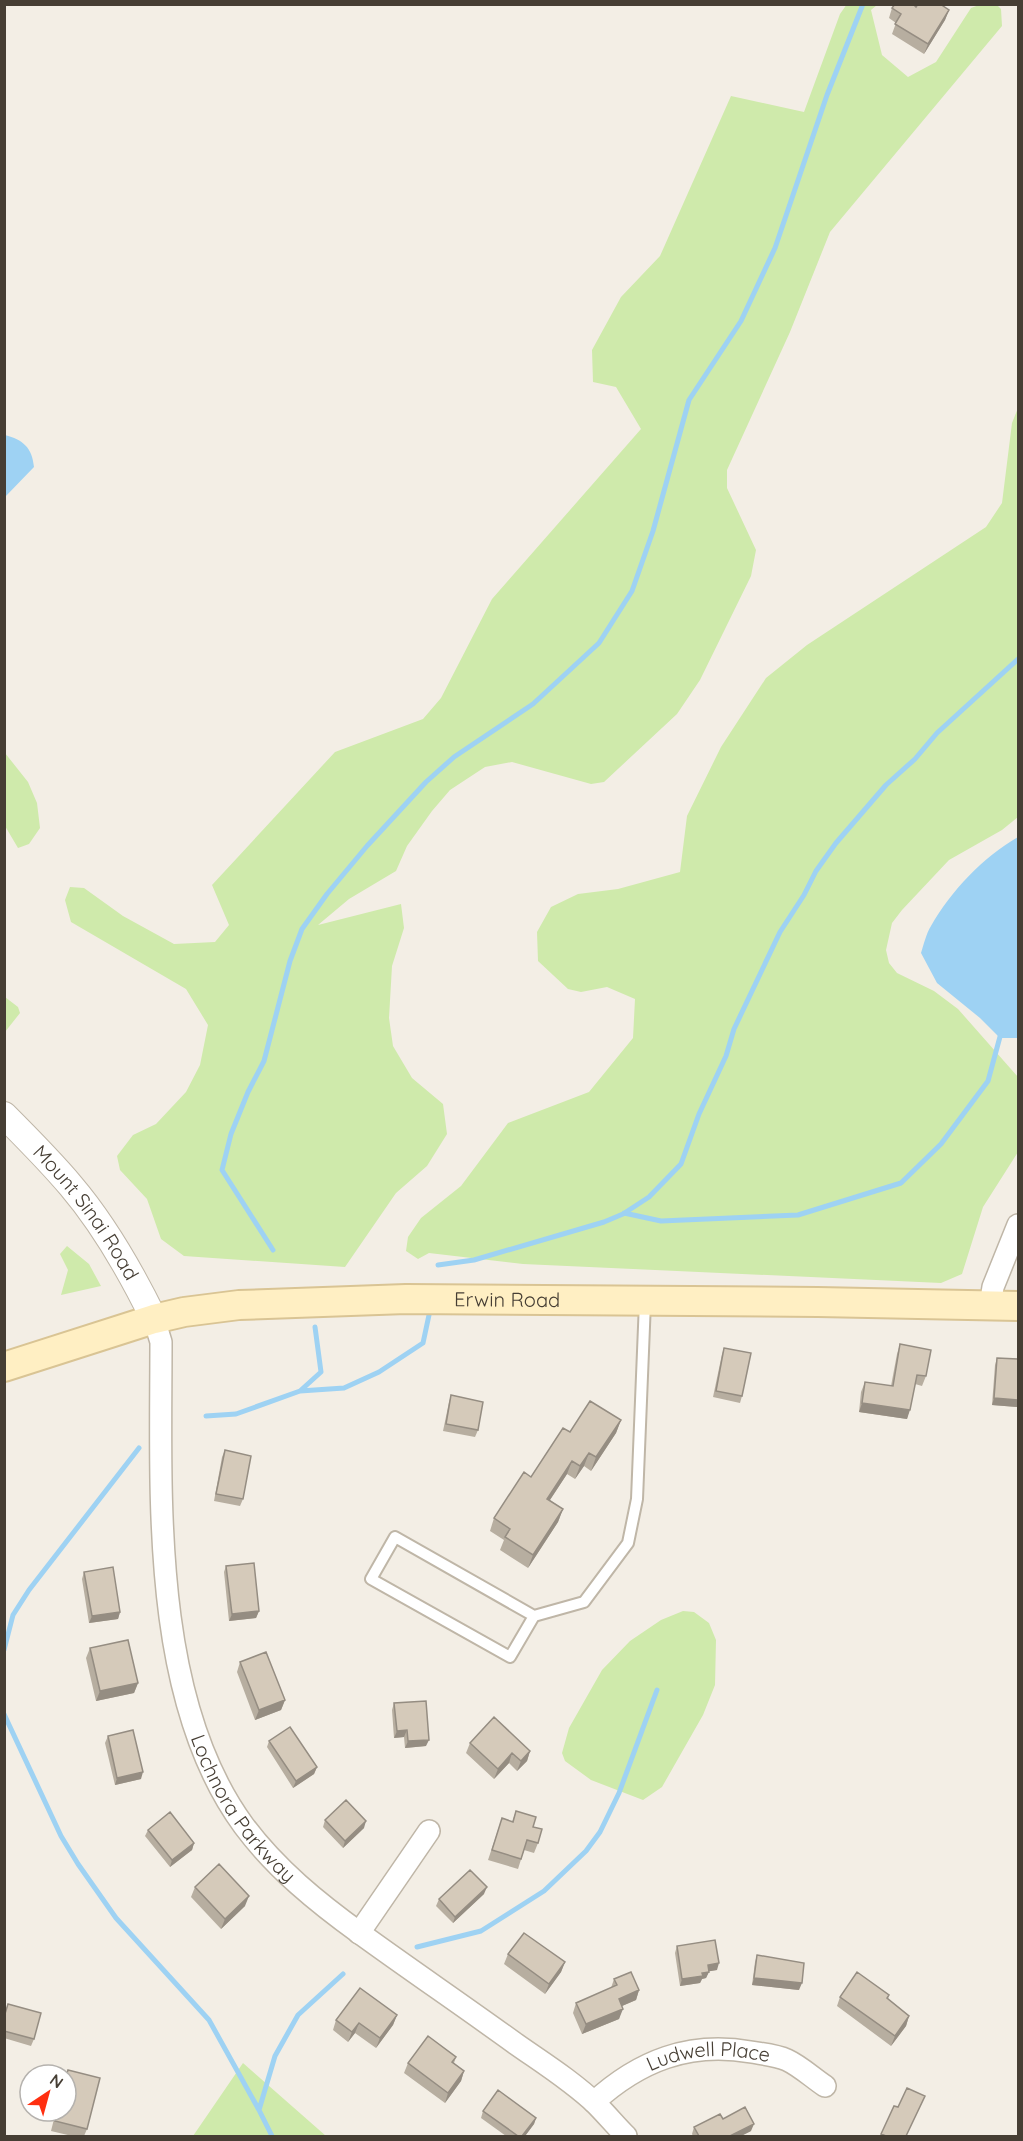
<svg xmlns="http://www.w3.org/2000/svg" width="1023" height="2141" font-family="Quicksand,sans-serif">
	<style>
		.green { fill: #cfeaab }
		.water { fill: #9ed2f3 }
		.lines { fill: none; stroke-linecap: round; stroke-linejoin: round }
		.stream { stroke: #9ed2f3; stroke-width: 5 }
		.service-casing { stroke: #bfb6a7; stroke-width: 14 }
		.minor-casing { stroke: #bfb6a7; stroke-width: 24 }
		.tertiary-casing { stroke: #bfb6a7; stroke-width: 28 }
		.secondary-casing { stroke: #d9c494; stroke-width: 32 }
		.service { stroke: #fff; stroke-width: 10 }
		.minor { stroke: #fff; stroke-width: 21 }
		.tertiary { stroke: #fff; stroke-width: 26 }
		.secondary { stroke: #ffefc3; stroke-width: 28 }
		.wall { fill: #b7aea0 }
		.shaded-wall { fill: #958d82 }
		.building { fill: #d5caba; stroke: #958d82; stroke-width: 1.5 }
		.labels { text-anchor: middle; stroke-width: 5; stroke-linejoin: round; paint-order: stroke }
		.street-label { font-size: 20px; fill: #463e34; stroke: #fff }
	</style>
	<rect width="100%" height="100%" fill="#f3eee5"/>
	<path class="green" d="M847,4L877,5L871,10L882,55L908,77L936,62L971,8L979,5H997L1001,9L1002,26L830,232L790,332L727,470V488L756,550L751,576L700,680L677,714L604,782L591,784L512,762L485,767L450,790L432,811L407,846L396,871L349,899L318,925L401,904L404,928L392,966L389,1018L393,1046L412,1078L443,1104L447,1134L427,1166L396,1193L345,1267L184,1256L161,1239L147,1199L120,1170L117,1156L133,1135L156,1124L186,1092L200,1065L208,1025L186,989L71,922L65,900L70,887L84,888L123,916L174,944L215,942L229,925L212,885L335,752L423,719L441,698L492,599L641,429L616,387L593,382L592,350L621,297L660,256L731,96L804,112L840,14Z
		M1018,408V817L1002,830L949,860L902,910L892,923L886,950L889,963L897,973L934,991L958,1009L1018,1077V1152L983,1207L962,1274L941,1283L523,1264L429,1253L418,1259L406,1251L408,1237L421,1218L461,1186L508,1123L589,1092L633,1038L635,999L607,987L581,992L568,989L538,961L537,932L551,907L578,894L618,889L680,872L687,816L721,747L766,678L807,645L986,527L1002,503L1012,423Z
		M5,753L28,782L37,803L40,828L29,844L18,848L5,826Z
		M5,997L18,1007L20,1013L5,1032Z
		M67,1246L89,1264L101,1286L61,1295L68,1270L60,1254Z
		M683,1611L694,1612L709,1623L716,1640L715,1685L703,1715L662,1787L643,1800L591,1780L565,1761L562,1753L569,1728L602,1670L630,1641L661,1620Z
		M243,2063L326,2136H193Z"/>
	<path class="water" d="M5,435C23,440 32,447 34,467L5,497Z
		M1018,837V1038H1000L980,1018L937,983L921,953C924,944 926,934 931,926C951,891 983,857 1018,837Z"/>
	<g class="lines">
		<path class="stream" d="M624,1213L661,1221L798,1215L901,1183L941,1144L988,1081L1001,1033
			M273,1250L222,1170L231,1134L248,1092L264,1061L290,961L302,929L327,894L367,846L426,782L454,757L533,704L599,643L632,591L653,531L689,400L741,321L775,248L827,95L863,4
			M438,1265L474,1260L604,1222L623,1214L649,1197L681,1164L699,1114L726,1056L734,1029L780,932L804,895L816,871L836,843L886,785L915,759L937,733L1018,659
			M300,1391L321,1372L315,1327
			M206,1416L236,1414L300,1391L344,1388L379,1372L423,1343L429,1315
			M4,1650L13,1615L29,1590L139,1448
			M4,1714L61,1836L78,1864L116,1918L209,2020L259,2110L272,2136
			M417,1947L481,1931L544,1891L586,1851L600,1832L619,1793L657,1690
			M259,2110L275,2056L298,2015L343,1974"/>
		<defs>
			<path id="service" d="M534,1616L510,1657L371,1579L395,1537L534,1616L584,1602L628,1543L637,1499L645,1302"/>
			<g id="minor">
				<path d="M990,1306L993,1287L1018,1225"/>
				<path id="s1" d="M154,1319L161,1342C161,1495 150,1698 244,1826C276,1869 318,1903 361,1934C412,1971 465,2007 516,2044C543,2063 572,2081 596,2104C606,2114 616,2126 626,2136"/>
				<path d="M359,1933L429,1831"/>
				<path id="s2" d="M594,2102C639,2061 689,2041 751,2052C762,2054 776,2055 787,2060C800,2066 813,2078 825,2086"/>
			</g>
			<g id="tertiary">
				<path id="s3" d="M4,1115C27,1138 50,1161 71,1186C105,1226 131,1272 154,1319"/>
			</g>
			<g id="secondary">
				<path id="s4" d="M4,1367L154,1319L184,1312L239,1305L406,1299L818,1302L1018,1306"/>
			</g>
		</defs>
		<use href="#service" class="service-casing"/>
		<use href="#minor" class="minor-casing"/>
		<use href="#tertiary" class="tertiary-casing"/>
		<use href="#secondary" class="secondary-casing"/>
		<use href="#service" class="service"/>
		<use href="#minor" class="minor"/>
		<use href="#tertiary" class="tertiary"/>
		<use href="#secondary" class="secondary"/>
	</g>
	<path class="wall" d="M916,7L949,10L945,20L924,54L892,34L896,23L889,18L892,8Z
		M900,1344L926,1376L922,1386L915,1384L907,1419L859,1412L861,1392L865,1382L891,1386L897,1354Z
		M724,1348L742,1396L740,1403L713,1397L722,1354Z
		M997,1358L1017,1407L992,1405L995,1365Z
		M451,1395L478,1430L475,1437L443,1431L449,1402Z
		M621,1420L616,1433L591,1471L584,1466L575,1479L567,1474L550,1500L563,1509L558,1522L528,1568L500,1550L504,1540L490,1531L494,1518L570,1432Z
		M225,1450L243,1499L240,1506L214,1501L222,1457Z
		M226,1566L259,1611L256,1618L229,1621L224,1572Z
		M84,1572L120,1612L118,1619L89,1623L82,1579Z
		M90,1648L138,1683L134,1693L96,1701L86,1658Z
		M240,1662L285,1700L281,1710L255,1720L237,1672Z
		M394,1703L426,1746L405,1748L404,1737L394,1738L392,1710Z
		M108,1736L141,1779L115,1785L105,1743Z
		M269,1741L317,1767L314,1774L293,1788L267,1747Z
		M470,1743L530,1751L527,1761L517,1771L509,1763L494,1779L466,1753Z
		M516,1811L533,1827L538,1843L534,1853L524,1850L518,1869L488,1860L502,1818L512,1822Z
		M325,1820L364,1828L343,1848L323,1827Z
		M148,1830L194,1843L192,1850L170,1867L145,1836Z
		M195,1887L245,1906L221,1929L191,1897Z
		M484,1894L453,1923L436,1906L439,1899Z
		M677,1946L717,1970L709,1971L706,1978L702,1979L700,1983L680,1986L675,1953Z
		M508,1954L565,1962L561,1972L545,1994L504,1964Z
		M757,1955L799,1990L752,1985L755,1962Z
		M614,1979L639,1990L636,2000L622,2006L619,2019L582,2034L573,2013L576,2003L611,1988Z
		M889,1995L888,1999L909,2016L906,2026L891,2046L837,2006L840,1997Z
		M8,2004L34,2039L31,2046L4,2038V2015Z
		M397,2015L393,2025L376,2048L355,2033L348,2042L333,2030L336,2020Z
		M456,2057L454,2063L464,2071L461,2081L445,2103L404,2073L408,2063Z
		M68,2070L87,2129L84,2136H72L51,2131L56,2111H66V2075Z
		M483,2111L536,2118L534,2124L525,2136H506L481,2118Z
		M723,2119L751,2131L741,2136H693L692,2134L694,2127Z"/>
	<path class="shaded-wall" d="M949,10L945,20L924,54L928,44Z
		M994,1398L1018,1400V1402L1017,1407L992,1405Z
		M862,1403L910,1410L907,1419L859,1412Z
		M621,1420L616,1433L591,1471L596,1457Z
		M589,1453L584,1466L575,1479L580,1466Z
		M572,1461L567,1474L542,1512L547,1499Z
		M563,1509L558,1522L528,1568L533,1555Z
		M259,1611L256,1618L229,1621L232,1614Z
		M120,1612L118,1619L89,1623L92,1616Z
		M138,1683L134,1693L96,1701L100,1691Z
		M285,1700L281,1710L255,1720L259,1710Z
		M407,1730L404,1737L394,1738L397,1731Z
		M429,1740L426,1746L405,1748L408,1741Z
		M530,1751L527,1761L517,1771L521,1761Z
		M512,1753L509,1763L494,1779L498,1769Z
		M317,1767L314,1774L293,1788L296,1781Z
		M143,1772L141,1779L115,1785L117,1778Z
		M366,1821L364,1828L343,1848L345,1841Z
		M194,1843L192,1850L170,1867L172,1860Z
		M487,1887L484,1894L453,1923L455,1917Z
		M249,1896L245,1906L221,1929L225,1919Z
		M565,1962L561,1972L545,1994L549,1984Z
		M719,1963L717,1970L705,1972L708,1965Z
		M709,1972L706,1978L702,1979L700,1983L680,1986L682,1979L702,1973Z
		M754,1978L802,1983L799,1990L752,1985Z
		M639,1990L636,2000L615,2009L619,1999Z
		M623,2009L619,2019L582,2034L586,2024Z
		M397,2015L393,2025L376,2048L380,2038Z
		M909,2016L906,2026L891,2046L895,2036Z
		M359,2023L355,2033L348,2042L352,2032Z
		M464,2071L461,2081L445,2103L448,2093Z
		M536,2118L534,2124L525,2136H522Z
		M754,2124L751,2131L741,2136H730Z"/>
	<path class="building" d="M895,4H913L916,7L918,4H940L949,10L928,44L895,24L901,14L892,8Z
		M900,1344L931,1350L926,1376L917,1375L910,1410L862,1403L865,1382L893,1386Z
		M724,1348L751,1353L742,1396L716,1391Z
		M997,1358L1018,1359V1400L994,1398Z
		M451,1395L483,1402L478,1430L446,1424Z
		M590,1401L621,1420L596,1457L589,1453L580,1466L572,1461L547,1499L563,1509L533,1555L505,1537L510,1529L494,1518L524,1472L531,1477L563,1428L570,1432Z
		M225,1450L251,1456L243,1499L216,1494Z
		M254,1563L259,1611L232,1614L226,1566Z
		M113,1567L120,1612L92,1616L84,1572Z
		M128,1640L138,1683L100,1691L90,1648Z
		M266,1652L285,1700L259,1710L240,1662Z
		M426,1701L429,1740L408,1741L407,1730L397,1731L394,1703Z
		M494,1717L530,1751L521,1761L512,1753L498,1769L470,1743Z
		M290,1727L317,1767L296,1781L269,1741Z
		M133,1730L143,1772L117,1778L108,1736Z
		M346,1800L366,1821L345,1841L325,1820Z
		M516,1811L536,1817L533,1827L542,1829L538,1843L527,1840L521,1859L492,1850L502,1818L513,1822Z
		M170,1812L194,1843L172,1860L148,1830Z
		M219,1864L249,1896L225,1919L195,1887Z
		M470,1870L487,1887L455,1917L439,1899Z
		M524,1933L565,1962L549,1984L508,1954Z
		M715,1940L719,1963L708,1965L709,1972L702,1973L703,1976L682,1979L677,1946Z
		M757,1955L804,1963L802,1983L754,1978Z
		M631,1972L639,1990L619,1999L623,2009L586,2024L576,2003L617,1985L614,1979Z
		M857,1972L889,1995L887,1998L909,2016L895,2036L840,1997Z
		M360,1988L397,2015L380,2038L359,2023L352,2032L336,2020Z
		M8,2004L41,2013L34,2039L4,2031V2017Z
		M428,2036L456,2057L452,2062L464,2071L448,2093L408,2063Z
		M68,2070L100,2078L87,2129L55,2121L57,2111H66V2077Z
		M907,2088L925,2096L906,2136H886L881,2134L894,2106L898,2107Z
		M498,2090L536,2118L522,2136H518L483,2111Z
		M745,2107L754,2124L730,2136H699L694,2127L720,2114L723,2119Z"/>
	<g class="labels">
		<g class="street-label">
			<text dy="7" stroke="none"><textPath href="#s3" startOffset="128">Mount Sinai Road</textPath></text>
			<text dy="7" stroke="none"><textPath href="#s4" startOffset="512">Erwin Road</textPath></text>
			<text dy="7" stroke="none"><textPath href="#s1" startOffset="508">Lochnora Parkway</textPath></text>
			<text dy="7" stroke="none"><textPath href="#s2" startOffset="128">Ludwell Place</textPath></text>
		</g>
	</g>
	<rect width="1023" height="2141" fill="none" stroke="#463e34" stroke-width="12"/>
	<g transform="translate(48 2093) rotate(36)"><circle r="28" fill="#ffffff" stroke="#b5b2ae" stroke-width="1.5"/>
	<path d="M0-4.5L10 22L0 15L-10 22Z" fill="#ff2f10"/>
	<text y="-9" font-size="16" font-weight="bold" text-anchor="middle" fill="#463e34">N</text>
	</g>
</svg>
